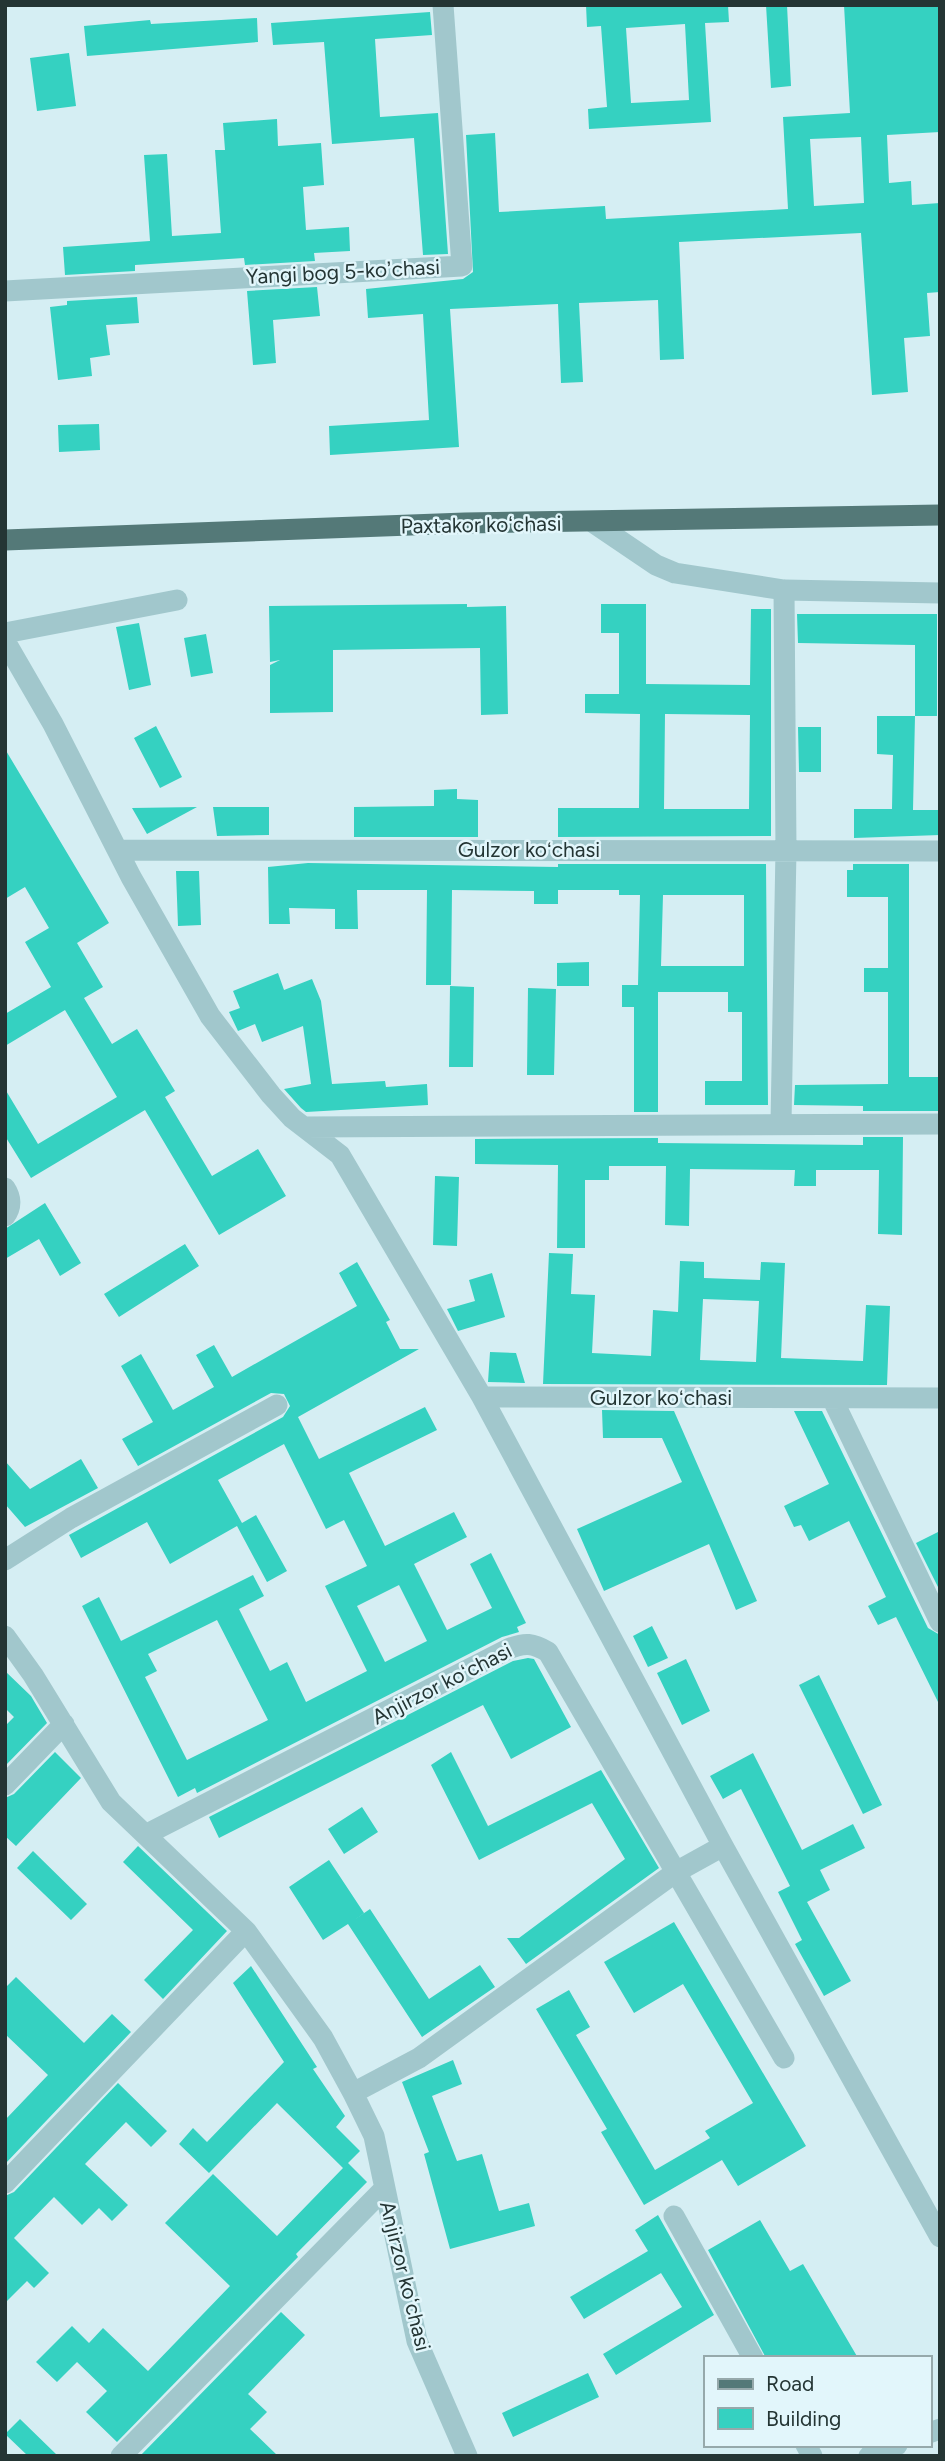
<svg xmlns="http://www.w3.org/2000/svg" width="945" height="2461" font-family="Figtree,sans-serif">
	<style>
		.building { fill: #35d1c1; fill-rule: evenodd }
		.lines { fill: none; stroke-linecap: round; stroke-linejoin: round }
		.minor { stroke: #a1c7cc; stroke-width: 21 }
		.major { stroke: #547978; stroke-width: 21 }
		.labels { text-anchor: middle; stroke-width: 5; stroke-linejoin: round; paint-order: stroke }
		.street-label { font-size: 21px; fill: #243534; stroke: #e2f6fb }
	</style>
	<rect width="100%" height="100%" fill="#d5eef3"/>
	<path class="building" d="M586,5H728L729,22L705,23L711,122L589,129L588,109L607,107L601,26L587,27ZM685,24L689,100L631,103L626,28Z
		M766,5H787L791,86L771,88Z
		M844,5H940V132L887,135L889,183L911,181L912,205L940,203V292L927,293L930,336L904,338L908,392L872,395L861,233L679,242L684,359L660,360L658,300L579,303L583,382L561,383L558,304L450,309L459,447L330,455L329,426L429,420L423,314L368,318L366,289L463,279L473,272L466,135L495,133L499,212L605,206L606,219L788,209L783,117L850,113ZM861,137L864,203L814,206L810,139Z
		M430,12L432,35L375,39L380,117L438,113L448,254L423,255L414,138L332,144L324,42L273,45L271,23Z
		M257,18L258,42L87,56L84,26L150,20L151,24Z
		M69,53L76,106L37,111L30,58Z
		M277,119L278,146L321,143L324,185L303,187L306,230L349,227L350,251L314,253L315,261L245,265L244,258L135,265V271L65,275L63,247L150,241L144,155L167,154L172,236L221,233L215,150H225L223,123Z
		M317,287L320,316L273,320L276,363L253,365L247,291Z
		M137,297L139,323L106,325L110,355L90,358L92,376L58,380L50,307L67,305V301Z
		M99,424L100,450L59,452L58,425Z
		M467,604V607L506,606L508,714L481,715L480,648L333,650V712L270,713V665L280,660L270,662L269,606Z
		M601,604H646V684L750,685L751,609H771V836L558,837V808H639L640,714L585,713V694H619V633H601ZM665,714L750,715L749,809H664Z
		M797,614H937V716H915V645L798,643Z
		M139,623L151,685L129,690L116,627Z
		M206,634L213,673L191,677L184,638Z
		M877,716H915L913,810H940V835L854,838V809H892L893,755L877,754Z
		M156,726L182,777L160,788L134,738Z
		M798,727H821V772H799Z
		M5,749L109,923L77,943L103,987L84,998L112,1044L137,1029L175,1091L165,1097L212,1176L258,1149L286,1196L219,1235L145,1110L31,1178L5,1136V1089L38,1144L117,1097L65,1010L5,1046V1014L51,987L25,942L49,928L25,887L5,899Z
		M457,789V799L478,800V837H354V807L434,806V790Z
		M197,807L147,834L132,808Z
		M213,807H269V835L217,836Z
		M308,863L558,867V864H766L768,1105H705V1081H742V1012H728V992H658V1112H634V1007H622V985H638L640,895H619V890H558V904H534V891L452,890L451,985H426L427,890H357L358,929H335V909L289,908L290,924H269L268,867ZM663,895H744V966H661Z
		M853,864H909V1077H940V1111H863V1106L794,1105L795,1085L888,1084V992H864V968H888V897H847V870H853Z
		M176,871H199L201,925L178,926Z
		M589,962V986H557V963Z
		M278,973L284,990L312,979L321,1001L332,1084L385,1081L386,1087L427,1084L428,1105L306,1112L301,1108L284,1089L311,1084L303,1026L262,1042L255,1024L238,1031L229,1012L240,1008L233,991Z
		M450,986L474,987L473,1067H449Z
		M528,988L556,989L554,1075H527Z
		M863,1137H903L902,1235L878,1234L879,1170H816V1186H794L795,1170L690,1169L689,1226L665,1225L666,1166H609V1180H585V1248H557L558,1165L475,1164V1139L658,1138V1143L863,1145Z
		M435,1176L459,1177L457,1246L433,1245Z
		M45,1203L81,1263L60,1276L39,1239L5,1259V1229Z
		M185,1244L199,1266L119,1317L104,1294Z
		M549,1253L573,1254L571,1294L595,1295L592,1353L651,1356L653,1310L678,1312L680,1261L704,1262V1278L760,1280L761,1262L785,1263L781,1358L863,1361L866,1305L890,1306L887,1385L543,1384ZM703,1299L759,1301L756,1362L700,1360Z
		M357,1262L390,1320L386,1322L400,1349H419L298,1417L319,1459L425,1407L437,1430L349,1473L385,1546L454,1512L467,1537L414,1564L447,1630L492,1608L470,1564L491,1553L526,1623L517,1627L519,1632L502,1637L197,1793L195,1788L178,1797L82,1606L99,1597L121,1641L253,1575L264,1596L239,1609L270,1671L287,1662L306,1702L367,1671L325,1586L367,1566L344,1520L326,1529L284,1444L218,1480L242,1523L256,1515L287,1571L267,1582L237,1526L170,1564L147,1522L81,1558L69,1535L283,1417L290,1406L284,1394L271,1393L138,1466L122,1439L153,1422L121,1366L141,1354L173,1410L214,1387L196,1355L214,1345L232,1377L357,1306L339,1273ZM399,1585L427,1641L385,1662L357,1606ZM217,1620L268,1720L187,1760L145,1677L157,1671L148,1654Z
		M492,1273L505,1317L458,1331L447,1309L475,1301L469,1280Z
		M490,1352L516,1353L525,1383L488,1382Z
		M602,1410L674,1411L757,1601L736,1610L709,1544L604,1591L577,1529L682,1482L662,1438H603Z
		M794,1411H822L928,1628L940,1635V1706L896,1617L878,1625L868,1606L886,1597L849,1521L809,1541L801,1525L794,1527L784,1506L829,1484Z
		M81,1459L98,1488L25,1527L5,1504V1461L30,1489Z
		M940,1531V1591L916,1543Z
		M652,1626L668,1658L648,1667L633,1636Z
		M528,1658L534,1659L571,1727L511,1759L483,1705L219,1838L209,1817L513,1661Z
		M686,1659L710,1711L682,1725L657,1673Z
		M5,1671L31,1696L47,1723L5,1766V1726L14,1717L5,1708Z
		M819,1675L882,1805L863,1814L799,1685Z
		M55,1752L81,1778L16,1846L5,1836V1798L14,1794Z
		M451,1752L488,1826L601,1770L659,1868L526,1964L507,1938H519L625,1859L592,1803L479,1860L431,1765Z
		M753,1753L802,1850L853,1824L865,1848L820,1870L830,1890L807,1902L851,1981L824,1996L795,1944L802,1940L778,1892L790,1886L741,1789L723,1799L710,1776Z
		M362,1807L378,1832L344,1854L328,1829Z
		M138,1846L227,1931L163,1999L144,1980L193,1930L123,1862Z
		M33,1851L87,1904L71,1920L17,1868Z
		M329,1860L364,1913L354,1920L370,1909L429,1999L480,1965L495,1987L422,2037L348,1924L323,1940L289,1887Z
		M674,1922L806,2146L738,2186L722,2160L644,2205L601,2132L607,2129L536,2009L569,1990L590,2027L576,2035L655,2170L710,2138L705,2131L753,2103L683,1984L634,2013L604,1962Z
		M251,1966L317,2067L313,2069L345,2116L336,2127L360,2151L348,2163L367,2182L296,2254L298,2257L117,2442L86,2412L107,2391L77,2362L57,2382L36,2362L72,2326L89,2343L103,2328L148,2371L230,2286L165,2223L213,2174L277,2236L343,2168L277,2103L209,2173L179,2144L193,2128L207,2142L284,2062L233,1983Z
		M16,1977L84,2043L112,2014L131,2032L5,2164V2120L48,2075L5,2034V1988Z
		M453,2060L462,2084L432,2096L457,2161L482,2154L499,2211L529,2203L535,2226L450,2249L424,2154L429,2152L402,2082Z
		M118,2083L167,2131L151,2147L126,2122L85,2164L128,2205L112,2221L99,2208L82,2225L54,2197L14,2238L49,2273L34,2288L27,2281L5,2303V2196L14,2192Z
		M658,2215L714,2315L616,2375L603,2354L682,2307L661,2273L584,2319L570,2297L648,2251L635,2230Z
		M760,2220L790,2271L803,2264L858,2358H766L708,2250Z
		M281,2312L305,2335L248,2394L267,2412L250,2429L278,2456H140Z
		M588,2373L599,2397L513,2437L502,2413Z
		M20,2419L58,2456H28L5,2434Z"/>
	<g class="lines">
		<path class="minor" d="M5,291L462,266L443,5
			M594,523L656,565L675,573L784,590L940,593
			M5,633L177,600
			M5,641L53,724L131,877L210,1016L271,1095L292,1118L340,1155L482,1397L940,1398
			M119,850L940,851
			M781,1123L786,850L784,590
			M304,1127L940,1124
			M5,1188C11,1197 12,1207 5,1216
			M482,1397L723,1846L940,2237
			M832,1398L940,1622
			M5,1560L71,1518L277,1405
			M5,1636L33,1675L111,1802L246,1931L323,2038L353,2093L374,2136L417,2341L467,2456
			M5,1785L64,1724
			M147,1834L508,1649C525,1642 533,1643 548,1652L784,2058
			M353,2093L419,2058L676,1872L723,1846
			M5,2183L246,1931
			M674,2216L753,2358
			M929,2433L940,2429
			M806,2445L812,2456
			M121,2456L384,2189
			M869,2456L897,2445"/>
		<path class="major" d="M5,540L465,523L940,515"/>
	</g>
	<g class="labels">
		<g class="street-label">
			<text transform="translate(343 272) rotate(-3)" y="7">Yangi bog 5-koʼchasi</text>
			<text transform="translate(481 525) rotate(-1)" y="7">Paxtakor koʻchasi</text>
			<text x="529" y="857">Gulzor koʻchasi</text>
			<text x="661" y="1405">Gulzor koʻchasi</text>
			<text transform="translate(442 1684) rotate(-27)" y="7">Anjirzor koʻchasi</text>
			<text transform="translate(405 2276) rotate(76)" y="7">Anjirzor koʻchasi</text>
		</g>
	</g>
	<rect width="945" height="2461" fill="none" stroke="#243534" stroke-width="14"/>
	<rect x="704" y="2356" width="228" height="91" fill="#e2f6fb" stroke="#96a9ab" stroke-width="2"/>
	<rect x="718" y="2379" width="35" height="10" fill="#547978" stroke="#96a9ab" stroke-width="2"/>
	<text x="766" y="2391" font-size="21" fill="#243534">Road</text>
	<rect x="718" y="2408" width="35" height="21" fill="#35d1c1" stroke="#96a9ab" stroke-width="2"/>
	<text x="766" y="2426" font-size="21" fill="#243534">Building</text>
</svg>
